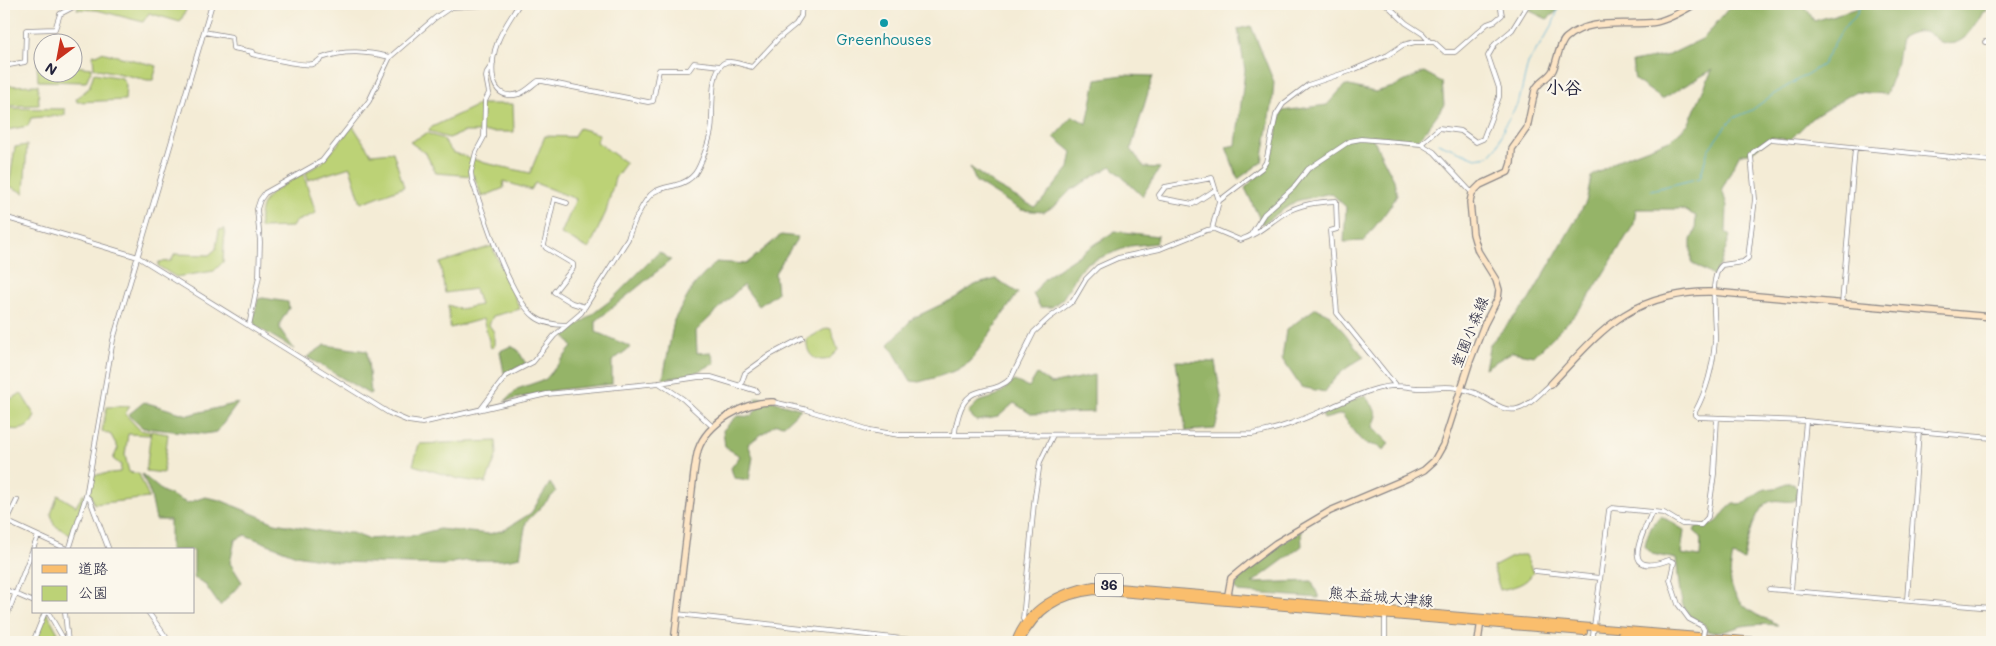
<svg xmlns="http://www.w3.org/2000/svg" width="1996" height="646" font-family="Mali,'Klee One',sans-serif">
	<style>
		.green { fill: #bcd276; stroke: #6f7a58 }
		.forest { fill: #95b467; stroke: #5c6b51 }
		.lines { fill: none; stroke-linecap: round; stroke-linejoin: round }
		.stream { stroke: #57b0d4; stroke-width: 1 }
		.street-casing { stroke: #8b8788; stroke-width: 5.5 }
		.secondary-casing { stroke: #8b8788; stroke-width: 8 }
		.primary-casing { stroke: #8b8788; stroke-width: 8 }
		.street { stroke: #fff; stroke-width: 4 }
		.secondary { stroke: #fde5c5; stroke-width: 5.5 }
		.primary { stroke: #fabe6d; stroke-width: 6 }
		.street-bridge-casing { stroke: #8b8788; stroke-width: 5.5; stroke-linecap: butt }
		.street-bridge { stroke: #fff; stroke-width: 4 }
		.culture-dot { fill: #0f9aa8; stroke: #fbf7ec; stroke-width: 2 }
		.labels { text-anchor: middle; stroke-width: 4.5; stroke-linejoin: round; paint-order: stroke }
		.shield { fill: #fbf7ec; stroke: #636270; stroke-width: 1 }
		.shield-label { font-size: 14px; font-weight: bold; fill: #22223b }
		.culture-label { font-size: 15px; fill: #0d838f; stroke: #fbf7ec }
		.street-label { font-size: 15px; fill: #22223b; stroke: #fbf7ec }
		.quarter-label { font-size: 18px; font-weight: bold; fill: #22223b; stroke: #fbf7ec }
	</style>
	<rect width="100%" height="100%" fill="#fbf7ec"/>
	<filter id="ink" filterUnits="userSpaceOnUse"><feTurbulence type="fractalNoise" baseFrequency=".02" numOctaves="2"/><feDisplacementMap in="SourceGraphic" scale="10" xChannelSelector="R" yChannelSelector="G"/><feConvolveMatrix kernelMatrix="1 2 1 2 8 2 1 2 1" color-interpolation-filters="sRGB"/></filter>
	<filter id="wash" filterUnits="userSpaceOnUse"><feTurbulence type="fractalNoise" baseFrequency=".0096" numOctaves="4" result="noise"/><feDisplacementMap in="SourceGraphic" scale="20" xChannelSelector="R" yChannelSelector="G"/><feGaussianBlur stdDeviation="1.12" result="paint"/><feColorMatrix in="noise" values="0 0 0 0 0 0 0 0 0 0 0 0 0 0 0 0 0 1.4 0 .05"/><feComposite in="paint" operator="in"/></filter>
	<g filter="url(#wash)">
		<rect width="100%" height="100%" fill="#f4ecd6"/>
		<path class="green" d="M79,4L129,5L130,4H189L180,22L149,13L143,22L97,10L77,9Z
			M101,52L157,66L153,80H147L94,68L93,54L97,55Z
			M37,63H42V72H72L73,66L92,68L86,82L38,81Z
			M94,73L122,78L126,85L125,100L77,102L76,99L89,88Z
			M38,85L39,105L7,106L4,104V86Z
			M480,104H513L514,132H464L449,138L441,136L429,131L430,128Z
			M7,108L65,109V115L31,118L28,126L7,130Z
			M353,126L371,154L393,152L404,187L361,203L350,167L308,180L306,172L322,163Z
			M579,128L599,134L597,142L626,163L615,178L606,212L589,249L561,234L576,199L535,183L531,190L503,181L504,188L482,197L474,176L436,173L426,154L410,142L427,133L443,139L452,152L485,163L530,173L545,136L573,137Z
			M27,145L24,193L9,186L15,147Z
			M303,173L316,213L295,222L292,227L260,228C257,193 277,191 303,173Z
			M225,229L223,262L214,271L176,277L158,266L159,262L171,261L175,254L209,255L216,249L219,230Z
			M492,246L520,309L493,316L489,325L494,332V347L491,348L483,319L450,328L448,305L460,309L480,305L475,289L445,293L440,263Z
			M827,328L831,329L838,350L829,359C814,363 806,354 807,339Z
			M4,390L12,399L21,393L35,416C28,431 19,431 4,428Z
			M130,406L125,414L140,430L150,432V435L128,434L125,455L129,472L139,474L149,498L94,504L90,491L94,475L120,472L121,465L113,459L118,448L111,435L102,431L107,407Z
			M151,431L168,434L163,473L146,471Z
			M496,441L497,454L486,483L459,479L413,465L419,444Z
			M84,493L85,494L72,536L54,525L51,514L58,495L76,506Z
			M1519,555H1525L1533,572C1527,585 1513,587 1500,590L1493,567L1510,558Z
			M47,613L63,642H35L45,614Z"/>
		<path class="forest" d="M1533,4H1561L1555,13L1547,19L1530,11Z
			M1732,4H1804L1814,21L1871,4H1986L1987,11L1983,12C1975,27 1962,50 1941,42C1937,40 1935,37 1931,35C1922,29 1910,32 1901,38L1896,67L1886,94L1855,92L1812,118L1790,140L1771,137L1752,152L1739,155L1722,189L1727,206L1726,232L1730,236L1720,265L1713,276L1691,262V240L1695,231L1696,216L1682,209H1636L1634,224L1589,297L1573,317L1534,356L1512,352L1485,368L1490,344L1529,300L1586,202L1591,177L1620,159L1672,139L1689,123L1712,70L1662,99L1635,80L1632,62L1669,55L1704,38Z
			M1251,26L1274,82L1272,106L1262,162L1238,179L1226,147L1236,145L1245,70L1238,29Z
			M1424,72L1442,82L1444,105L1418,141L1371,135L1394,180L1397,195C1388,212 1375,225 1364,241L1344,242L1346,207L1331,193L1296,201L1262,224L1245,188L1268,165L1282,111L1327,105L1345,85L1375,92L1393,87Z
			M1123,75L1153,76L1131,149L1144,167L1160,168L1142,196L1111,166L1071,190L1056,205L1044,212L1021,210L976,182L970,167L996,186L1034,207L1041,202L1069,168L1072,152L1054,137L1073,116L1087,124L1096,79Z
			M1115,231L1158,236L1156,243L1130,246L1087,263L1078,273L1063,298L1052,307H1040L1033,294L1045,278Z
			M781,235L798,237L775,273L777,293L759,306L743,285L696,331L697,353L711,352L715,363L691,375L663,379L674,320L694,285L716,262L746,264Z
			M659,252L671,260L596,321V332L631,347L612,361V384L556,390L505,401L517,389L546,379L572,347L565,335L611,300Z
			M996,279L1018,293L970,362L957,370L934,378L919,382L911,381L889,344L913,318L955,298L974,285Z
			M263,298L288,302L289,308L280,323V329L294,349L252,324L258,299Z
			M1316,308L1330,315L1364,357C1347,367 1335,375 1325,392L1301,387L1282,359L1286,330Z
			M325,345L367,351L371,393L369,394L307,357Z
			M511,346L518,350L526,364L504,373L500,351Z
			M1176,361L1215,362L1222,402L1215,429L1186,431Z
			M1037,374L1051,384L1094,375V412L1031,414L1014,403L998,417L976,421L968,412L978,402L997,396L1014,381L1029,387Z
			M1364,395L1373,406L1377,416L1373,427L1389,443L1384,450C1376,444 1373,446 1365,443C1358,440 1347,421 1342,414L1324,419L1322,415Z
			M758,397L801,409L784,425L776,424L748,444L753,457L749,480L734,478L731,468L740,456L725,447L723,430L737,416C751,416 751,419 758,406L755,398Z
			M144,402L188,415L238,403L217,432L204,434L143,428L128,415Z
			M142,474L162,491L187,503L205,497L220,500L275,523L331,533H352L368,539L411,536L439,529L489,534L504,530L531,513L550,483L556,492L526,522L520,557C496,564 470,556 446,565L336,562L296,555L245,535L235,540L230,563L242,582L220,606L204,583L194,578V550H170V520H156L151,496Z
			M1787,483H1793L1798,489L1796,500C1787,504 1778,498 1769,502C1754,509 1747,545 1744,560L1733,556C1726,583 1732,600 1757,615C1764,619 1772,620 1778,625C1766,624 1754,624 1742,626C1727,630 1722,635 1707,631L1705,625C1700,622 1692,618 1688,614C1678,602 1679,575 1676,559L1652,554L1645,546C1647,534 1652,523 1661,516L1684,530L1681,554L1700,557L1701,537L1694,531L1696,527C1726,524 1715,518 1733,504C1752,504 1747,499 1761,491C1770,486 1776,491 1787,483Z
			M1301,531L1302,546L1252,583L1312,581L1319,598L1238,592L1235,588C1242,565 1281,545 1301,531Z"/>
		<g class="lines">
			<path class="stream" d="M1438,143L1476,158L1489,156L1497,147L1505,125L1519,101L1528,63L1552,26L1559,7L1565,4
				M1651,190L1700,178L1708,150L1725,127L1734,118L1752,110L1771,96L1822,65L1843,28L1855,17L1861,4"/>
		</g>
	</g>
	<g filter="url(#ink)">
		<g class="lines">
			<defs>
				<path id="street" d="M519,4C512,16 503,28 498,41C490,60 486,103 519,94C526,92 532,85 538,81H542L648,102L653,101L659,70H689L694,63L720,66
					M1386,4L1406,23L1423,34L1429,41
					M204,32L232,37L233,48L253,52L252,54C266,57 301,67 313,64C317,63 319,60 322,58C345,49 368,52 390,57
					M1985,42H1992
					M493,63L487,72L486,77L489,93L485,101L484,137L476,152L471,172L472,180C483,212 509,298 535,317C544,324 556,325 567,325
					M4,66L25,62L26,30L55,29L60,14L79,4
					M1421,144L1439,128L1461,131L1476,142L1483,139L1499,97V88L1488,56L1495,44L1512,30L1528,4
					M1992,161L1771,139L1753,152L1751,156L1755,199L1748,258L1743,262L1722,265C1708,276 1716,323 1715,341C1713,366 1707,390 1695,412V415L1698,417L1806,421L1992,438
					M1215,190L1193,204L1160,198L1159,195L1165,187L1212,178L1219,201
					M567,203L554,199L544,245L546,248L573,264V268L554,292L572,303L585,307
					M4,217L138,257L389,413L408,421L422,423L547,394L659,383L699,377H711L757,391
					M1212,229L1219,201L1262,168L1266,162L1276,115L1283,104L1308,85L1353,70L1388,55L1403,45L1415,42H1434L1445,52H1455L1487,24L1495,21L1502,15L1500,4
					M1250,236L1264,214L1293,188L1308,169L1350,141L1361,139L1421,144L1434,152L1472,193
					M1842,304L1855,148
					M249,326L259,276L260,242L257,209L260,200L265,193L322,161L369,101L390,57L435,18L451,7L505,4
					M659,383L683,399L713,427
					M740,387L745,373L770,355L802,338
					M773,402L804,409L870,430L899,435L1252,434C1283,429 1310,416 1338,404C1357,396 1376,386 1396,386C1404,386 1412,388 1419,388C1441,388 1449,384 1472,392C1486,396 1501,413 1517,409C1530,406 1541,392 1551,384
					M481,409L506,376L533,362L554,336L581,313L628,239C631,228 644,198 654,192C661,188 669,187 676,185C696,180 699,168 706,149C708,143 710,137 711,131C714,116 708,68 726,62C730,60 746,66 752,67L778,39L796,24L801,16L802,4
					M955,434C955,427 957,421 959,414C969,381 993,397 1011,378L1034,332L1049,318L1073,301L1086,279L1098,267L1118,258L1160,249L1207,230L1214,229L1240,240C1257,235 1269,223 1283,214C1300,204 1317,202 1336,201L1337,229L1330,231L1337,313L1396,386
					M86,496L90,500L109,550
					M1652,512C1641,537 1619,578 1669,560L1674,562L1670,580L1678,604L1689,619L1702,626L1704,630
					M6,521L69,550
					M4,527L17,500
					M69,550L86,496L113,340L212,4
					M1535,571L1600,578
					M4,589L34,602
					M1769,589L1992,608
					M1791,590L1806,421
					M1907,600L1919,431
					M48,612L63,638L68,642
					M65,612L68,642
					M677,614L930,642
					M1385,616V642
					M1026,622L1023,619L1034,503L1040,462L1053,435
					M4,623L38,536
					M33,642L45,612
					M142,642L166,637L148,612
					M1592,642L1609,510L1612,508L1664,513L1682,524L1701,525L1708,517L1714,474L1717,418"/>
				<path id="secondary" d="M1551,384C1574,360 1596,333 1624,315C1649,299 1684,291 1713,292L1992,317
					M1227,600L1231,578L1248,564L1276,543L1330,511L1408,478L1424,470L1434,461L1443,445L1470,361L1484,325L1498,298L1499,290L1496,280L1478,251L1473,234L1470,202L1472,193L1480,185L1508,172L1511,163L1512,149L1527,128L1535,90C1539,81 1549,78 1553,70C1557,61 1559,44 1566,38C1591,16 1628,27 1656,22C1670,19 1683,11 1695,4
					M674,642L694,473C695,466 696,458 698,450C707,423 745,401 773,402
					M1478,642L1481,620"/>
				<path id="primary" d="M1621,635L1705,642
					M1015,642C1027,608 1060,591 1094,585L1769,642
					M1020,642C1037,609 1059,595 1095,591L1584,632"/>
			</defs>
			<use href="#street" class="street-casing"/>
			<use href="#secondary" class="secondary-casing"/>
			<use href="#primary" class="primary-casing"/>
			<use href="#street" class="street"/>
			<use href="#secondary" class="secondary"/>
			<use href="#primary" class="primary"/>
			<defs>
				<path id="street-bridge" d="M1702,642L1704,630"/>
			</defs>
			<use href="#street-bridge" class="street-bridge-casing"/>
			<use href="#street-bridge" class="street-bridge"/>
		</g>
	</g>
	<circle class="culture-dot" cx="884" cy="23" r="5"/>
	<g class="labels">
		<rect class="shield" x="1095" y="573.5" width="28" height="23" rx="4"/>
		<g class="shield-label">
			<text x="1109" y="590">36</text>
		</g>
		<g class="culture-label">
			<text x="884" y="45">Greenhouses</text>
		</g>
		<g class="street-label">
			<text transform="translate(1470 332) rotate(-68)" y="5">堂園小森線</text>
			<text transform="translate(1381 597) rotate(5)" y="5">熊本益城大津線</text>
		</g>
		<g class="quarter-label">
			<text x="1564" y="94">小谷</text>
		</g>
	</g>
	<rect width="1996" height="646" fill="none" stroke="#fbf7ec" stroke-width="20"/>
	<rect x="32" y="548" width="162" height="65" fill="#fbf7ec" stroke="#a4a2a5"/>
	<rect x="42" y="565" width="25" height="8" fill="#fabe6d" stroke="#a4a2a5"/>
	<text x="78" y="574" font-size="15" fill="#22223b">道路</text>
	<rect x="42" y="586" width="25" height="15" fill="#bcd276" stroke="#a4a2a5"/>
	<text x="78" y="598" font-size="15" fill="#22223b">公園</text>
	<g transform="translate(58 58) rotate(212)"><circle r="24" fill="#fbf7ec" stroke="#a4a2a5"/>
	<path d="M0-4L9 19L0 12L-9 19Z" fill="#c8321e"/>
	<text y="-8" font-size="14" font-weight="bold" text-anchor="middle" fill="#22223b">N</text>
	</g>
</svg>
